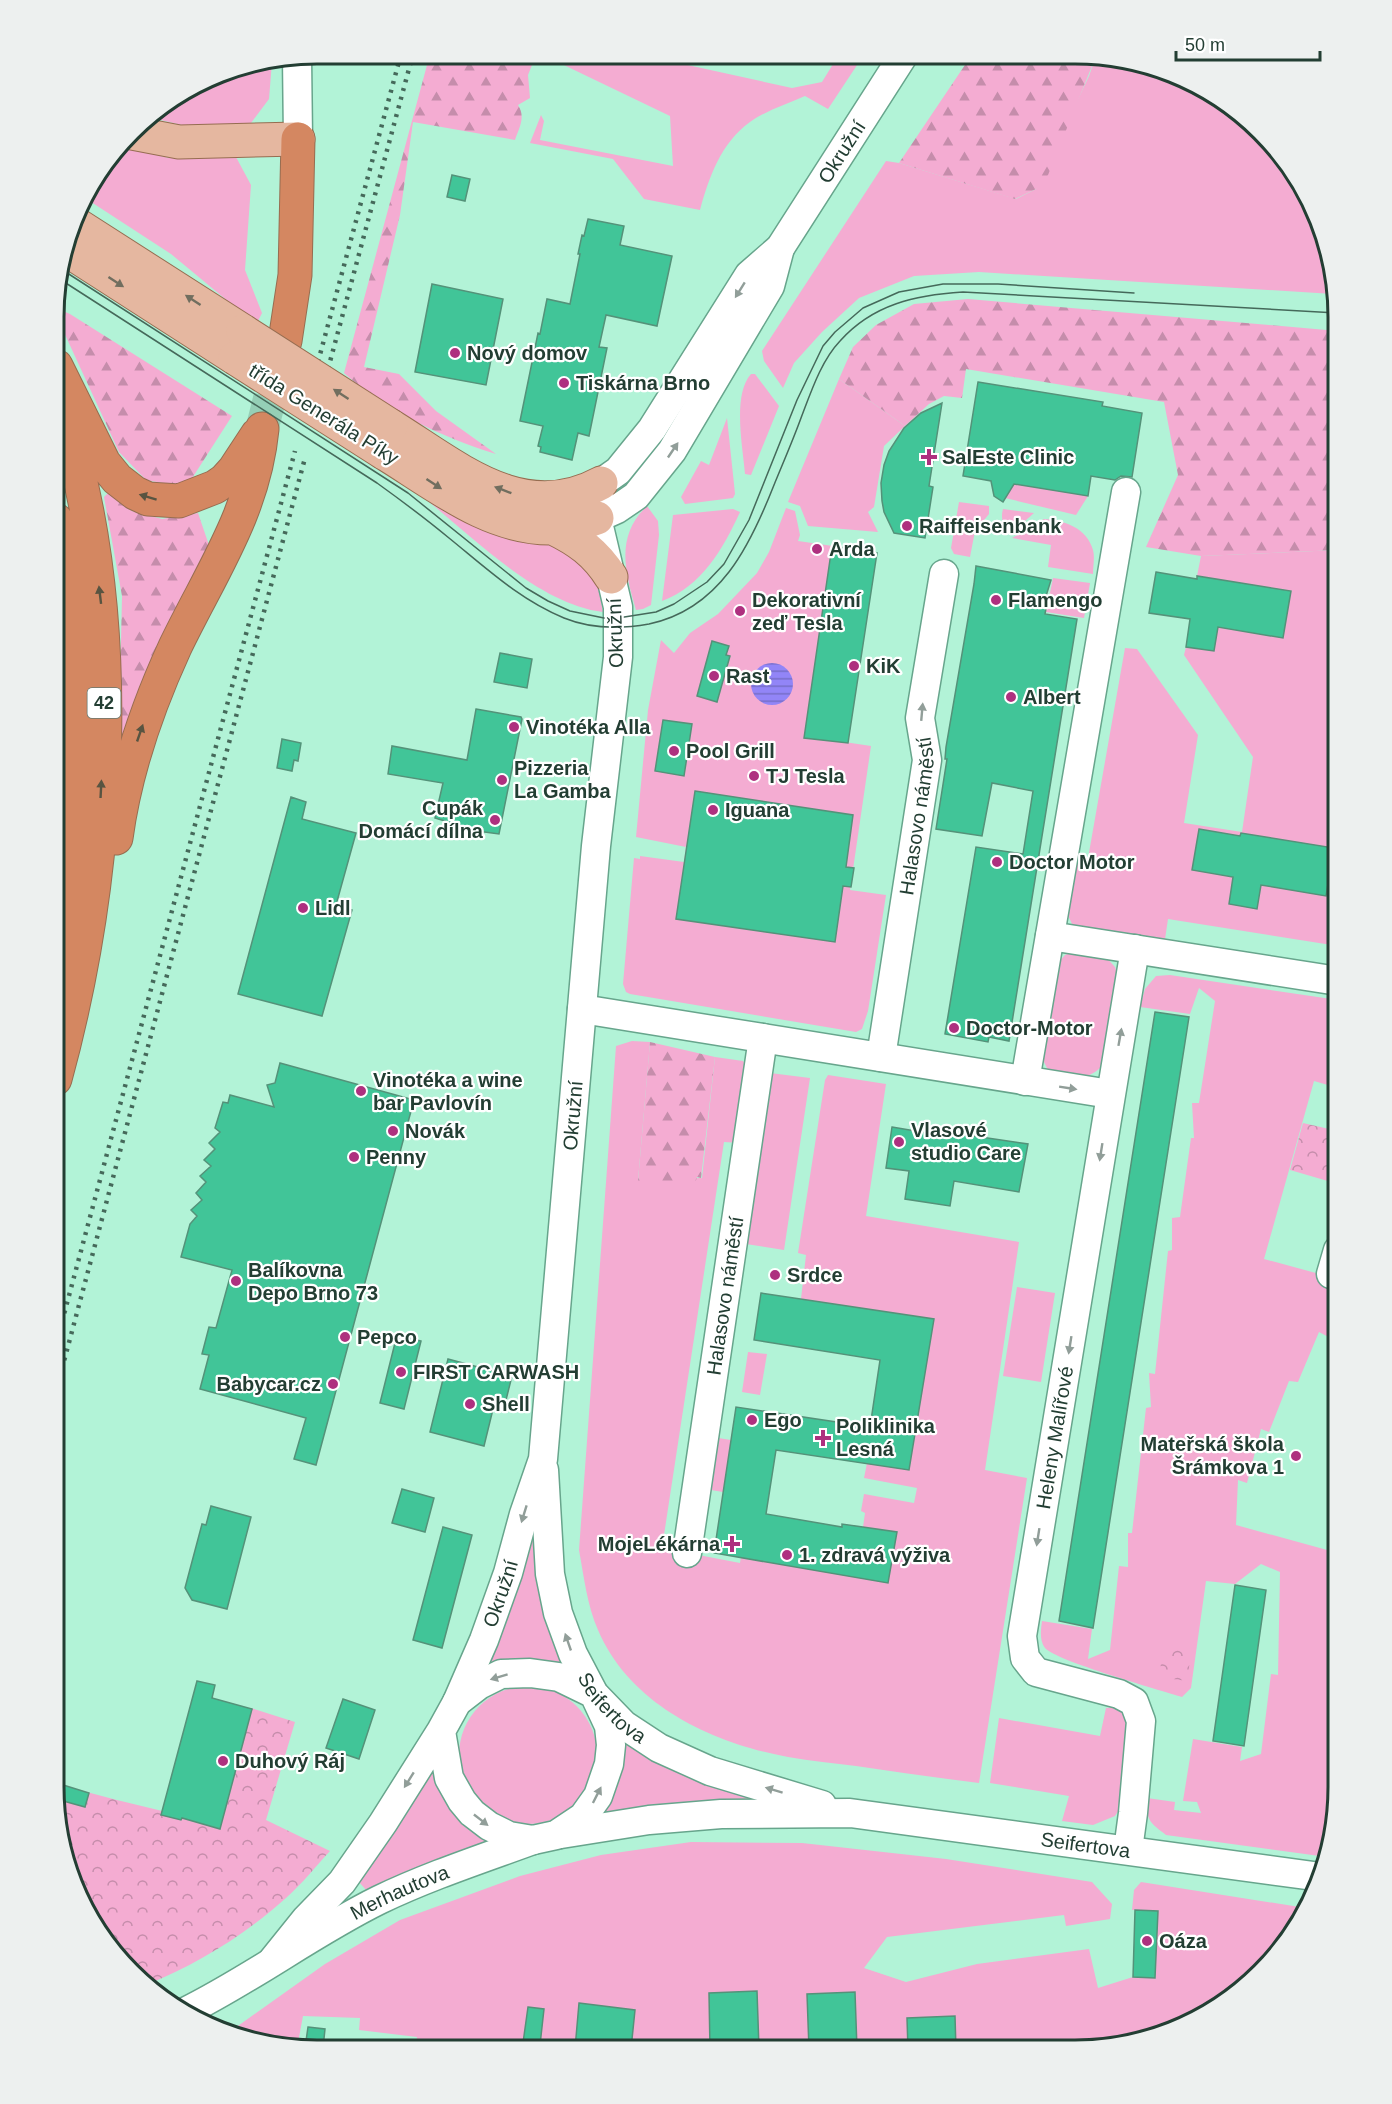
<svg xmlns="http://www.w3.org/2000/svg" width="1392" height="2104" font-family="Helvetica,sans-serif">
	<style>
		.green { fill: #f4acd2 }
		.forest { fill: url(#forest-firs) }
		.park { fill: url(#park-crowns) }
		.water { fill: url(#water-rules) }
		.building { fill: #41c598; stroke: #549279; stroke-width: 1.5 }
		.lines { fill: none; stroke-linecap: round; stroke-linejoin: round }
		.highway-tunnel { stroke: #95cfb6; stroke-width: 33; stroke-dasharray: 33 16; stroke-linecap: butt }
		.minor-casing { stroke: #67a58c; stroke-width: 31 }
		.major-casing { stroke: #966d51; stroke-width: 35 }
		.highway-casing { stroke: #966d51; stroke-width: 35 }
		.minor { stroke: #fff; stroke-width: 28 }
		.major { stroke: #e5b7a0; stroke-width: 33 }
		.highway { stroke: #d48761; stroke-width: 33 }
		.tram { stroke: #45695a; stroke-width: 1.5 }
		.rail { stroke: #45695a; stroke-width: 4.5; stroke-dasharray: 3 6; stroke-linecap: butt }
		.major-bridge-casing { stroke: #966d51; stroke-width: 35; stroke-linecap: butt }
		.major-bridge { stroke: #e5b7a0; stroke-width: 33 }
		.oneway { fill: #716e5f }
		.oneway2 { fill: #919e99 }
		.oneway3 { fill: #585441 }
		.poi-dot { fill: #ae307f; stroke: #fff; stroke-width: 2 }
		.labels { text-anchor: middle; stroke-width: 4.5; stroke-linejoin: round; paint-order: stroke }
		.shield { fill: #fff; stroke: #657870; stroke-width: 1.5 }
		.shield-label { font-size: 18px; font-weight: bold; fill: #233e33 }
		.street-label { font-size: 20px; fill: #233e33; stroke: #fff }
		.poi-label { font-size: 20px; font-weight: bold; fill: #233e33; stroke: #fff; text-anchor: start }
		.rim { fill: none; stroke: #233e33; stroke-width: 3 }
	</style>
	<defs>
		<pattern id="forest-firs" width="22" height="20" patternUnits="userSpaceOnUse" patternTransform="scale(1.5)"><rect width="22" height="20" fill="#f4acd2"/><path d="M5 1l3.5 6h-7zM16 11l3.5 6h-7z" fill="#c58dab"/></pattern>
		<pattern id="park-crowns" width="20" height="18" patternUnits="userSpaceOnUse" patternTransform="scale(1.5)"><rect width="20" height="18" fill="#f4acd2"/><path d="M2 6a3 3 0 1 1 6 0M12 15a3 3 0 1 1 6 0" fill="none" stroke="#c58dab"/></pattern>
		<pattern id="water-rules" width="6" height="5" patternUnits="userSpaceOnUse" patternTransform="scale(1.5)"><rect width="6" height="5" fill="#9285f7"/><path d="M0 2.5h6" fill="none" stroke="#776ec9"/></pattern>
	</defs>
	<rect width="100%" height="100%" fill="#b2f3d7"/>
	<path class="green" d="M543,55H642L792,88L822,82L838,56H863L828,109L805,96C787,104 765,111 750,122C721,143 709,177 700,210L644,199L613,159L530,143L541,115L544,121L540,140L673,166L670,116Z
		M1096,56H1110L1176,74L1232,107L1293,173L1318,216L1333,294L979,272L914,276L859,298L822,332L794,363L783,388L764,361L762,351L886,161L899,163L1016,199L1036,189L1089,76Z
		M272,62L269,99L251,123L186,126L148,117L232,68Z
		M122,146L169,158L236,157L251,185L245,270L262,313L257,323L247,317L171,254L85,198L89,186Z
		M751,374H755L779,406L751,475L745,474C743,448 732,395 751,374Z
		M839,379L905,426L884,446L874,507L868,512L878,532L808,526L800,506L788,502Z
		M727,418L734,484L735,494L733,498L685,504L681,497L701,461L709,465Z
		M1008,483L1088,496L1076,515L1005,498Z
		M423,497L561,542L594,565L603,612C538,604 473,537 423,497Z
		M959,502L989,506V514L975,531L970,557L954,554L951,548Z
		M647,506L658,521L659,535L651,605L643,609L636,610C625,572 615,536 647,506Z
		M786,508L795,511L800,535L798,541L847,548L818,738L871,746L850,890L886,895L868,1011L862,1029L856,1032L630,994L626,992L623,984L634,858L640,859V856L684,862L686,847L636,837L648,710L661,640L674,653L690,633L718,614L757,573L769,552Z
		M733,509L740,512C723,549 702,586 662,601L673,515Z
		M1003,509L1034,513C1026,520 1017,530 1005,528C1002,521 1001,516 1003,509Z
		M1044,519C1064,520 1087,528 1093,550C1095,557 1093,566 1093,574L1048,567L1051,545L1012,538Z
		M1338,550V946L1168,919L1164,946L1073,926L1064,907L1073,862L1087,864L1125,648L1137,649L1198,735L1184,823L1242,832L1253,757L1184,655L1186,647L1214,651L1218,627L1283,638L1291,591L1197,576L1201,556Z
		M1053,578L1090,583L1084,618L1046,612Z
		M1072,952L1104,955L1115,967L1118,976L1102,1066C1084,1084 1072,1076 1049,1072L1043,1060L1056,965L1065,955Z
		M1170,975L1338,1000V1088L1314,1081L1264,1259L1338,1279V1342L1319,1332L1298,1382L1289,1381L1269,1432L1261,1429L1247,1483L1238,1480L1236,1525L1338,1553L1337,1804L1327,1857L1166,1835C1149,1822 1146,1820 1147,1798L1175,1802L1174,1810L1201,1813L1197,1802L1183,1801L1193,1739L1242,1747L1240,1761L1261,1754L1271,1674L1278,1675L1280,1572L1261,1564L1235,1584L1206,1581L1191,1688L1182,1697C1160,1690 1056,1661 1045,1648C1039,1640 1041,1629 1042,1621L1092,1629L1088,1659L1110,1650L1119,1566L1128,1567V1533H1132L1146,1408L1151,1407L1149,1373L1155,1374L1168,1251L1172,1250V1218L1180,1217L1191,1138H1194L1192,1103H1199L1215,1001L1199,988L1190,1014L1140,1007L1145,989L1156,976Z
		M632,1041L650,1042L638,1180L702,1178L715,1057L743,1061L748,1069L740,1143L724,1142L662,1548L740,1563L741,1557L888,1583L897,1533L863,1527L865,1513L861,1511L864,1494L914,1503L917,1488L864,1478L867,1463L909,1470L934,1319L801,1299L806,1255L798,1253L825,1080L828,1075L886,1084L866,1216L1019,1242L985,1470L1027,1478L979,1783C938,1778 897,1772 856,1766C834,1763 811,1761 788,1757C712,1743 630,1705 598,1630C587,1605 584,1577 579,1550L616,1046Z
		M770,1073L810,1078L784,1250L746,1244Z
		M1017,1287L1055,1293L1041,1382L1003,1376Z
		M748,1352L767,1354L760,1395L742,1392Z
		M712,1437L731,1440L723,1492L705,1489Z
		M531,1516L567,1666L489,1667L485,1657Z
		M459 1755a69 69 0 1 1 138 0a69 69 0 1 1-138 0Z
		M1116,1707L1120,1709L1124,1716L1129,1733L1124,1802L1115,1816L1093,1825L1062,1821L1069,1796L990,1783L999,1718L1100,1736L1106,1708Z
		M623,1738L746,1790L758,1801L604,1818L600,1812Z
		M434,1769L494,1840L367,1891L359,1882Z
		M691,1842L802,1843L946,1859L1092,1882L1112,1904L1110,1919L1066,1926L1064,1915L887,1937L864,1968L906,1982L977,1964L1089,1949L1098,1988L1133,1977L1155,1978L1158,1911L1132,1910L1134,1890L1141,1882L1306,1908L1293,1933L1235,1995L1176,2030L1075,2050L416,2048L417,2037L359,2030L360,2018L303,2016L297,2048H283L228,2033L325,1964L400,1920L520,1876L601,1855Z"/>
	<path class="forest" d="M430,54L536,55L528,75L530,98L518,105C526,117 519,128 515,140L413,122L400,215L364,367L399,374L436,411L496,454C441,437 387,411 344,373Z
		M971,56H1096L1048,175L1036,189L1015,199L899,163Z
		M968,299L1338,331V550L1201,556L1146,547L1178,475L1164,402L966,369L962,398L944,396L929,404L905,426L839,379L853,347L876,325L914,304Z
		M56,308L70,314L232,416L189,483L178,486L146,480L119,452L56,315Z
		M108,493L132,511L162,519L198,513L212,554L126,736L119,733L122,596L104,497Z
		M650,1042L715,1057L701,1178L697,1177L694,1187L638,1181Z"/>
	<path class="park" d="M1303,1123L1338,1131V1184L1290,1170Z
		M1164,1643L1192,1647L1187,1681L1159,1677Z
		M251,1708L295,1722L266,1820L330,1851C316,1866 302,1884 286,1898C245,1935 198,1964 146,1985L109,1947L74,1888L54,1783C109,1799 164,1811 219,1825Z"/>
	<path class="water" d="M751 684a21 21 0 1 1 42 0a21 21 0 1 1-42 0Z"/>
	<path class="building" d="M452,175L470,179L465,201L447,197Z
		M588,219L624,226L620,245L672,256L657,326L606,315L599,347L607,348L589,436L578,433L572,460L540,452L541,447L538,446L543,426L520,421L538,333L540,334L547,299L570,304L580,254H578L582,235L584,236Z
		M432,284L503,299L486,385L415,372Z
		M978,382L1103,402L1102,406L1142,413L1132,477L1121,476L1115,480L1091,476L1088,496L1014,484L1003,502L994,496L991,481L963,476Z
		M942,403L929,486L933,487L925,538L894,533L884,512L882,501L881,483L884,465L889,451L904,428L921,413Z
		M832,546L877,553L848,743L804,738Z
		M976,566L1051,580L1046,596L1048,597L1045,614L1077,619L1009,1041L989,1037L988,1042L945,1034L976,847L1023,854L1033,791L992,783L982,836L936,829L947,759H945L946,747L974,584Z
		M1156,572L1197,579V576L1291,591L1283,638L1218,627L1214,651L1186,647L1190,619L1149,613Z
		M712,641L729,646L726,655L730,656L717,702L697,696Z
		M500,653L532,659L527,688L494,682Z
		M476,709L521,717L522,719L499,834L477,831L435,818L443,783L388,774L392,746L467,760Z
		M663,720L692,724L684,776L655,771Z
		M282,739L301,743L298,761L294,760L292,771L277,768Z
		M695,791L853,815L846,867L854,868L851,887L843,886L835,942L676,919Z
		M291,797L306,802L302,819L356,833L336,905L352,910L322,1016L238,994Z
		M1199,829L1240,836L1241,833L1334,848L1326,896L1261,885L1257,909L1229,904L1233,877L1192,870Z
		M1155,1012L1189,1017L1093,1628L1059,1621Z
		M280,1063L414,1100L316,1465L294,1459L306,1418L200,1389L209,1355L202,1354L209,1327L216,1328L232,1270L181,1257L190,1224L197,1216L191,1210L202,1200L196,1193L206,1182L200,1176L211,1166L204,1160L215,1149L209,1143L220,1132L215,1128L223,1102L228,1103L230,1095L274,1107L267,1085L275,1083Z
		M892,1127L933,1134L934,1130L1028,1144L1019,1192L954,1181L950,1206L905,1199L909,1171L886,1168Z
		M761,1293L934,1319L909,1470L776,1450L766,1514L842,1527V1524L897,1532L888,1583L714,1553L736,1407L870,1427L880,1360L754,1340Z
		M397,1335L421,1341L404,1409L380,1403Z
		M448,1359L512,1376L505,1404L495,1401L484,1446L430,1432Z
		M402,1489L434,1498L425,1532L392,1523Z
		M211,1506L251,1517L227,1609L192,1600L185,1588L202,1524L206,1525Z
		M443,1527L472,1535L442,1648L413,1640Z
		M1235,1585L1266,1590L1244,1746L1213,1741Z
		M197,1681L215,1685L212,1698L252,1709L220,1829L182,1818L181,1820L161,1815Z
		M343,1699L375,1710L359,1759L326,1748Z
		M60,1784L89,1793L85,1807L56,1799Z
		M1135,1910L1158,1911L1155,1978L1133,1977Z
		M757,1991L759,2049H710L709,1993Z
		M855,1992L857,2049H809L807,1994Z
		M579,2003L635,2010L631,2049H575Z
		M528,2007L544,2009L540,2045L523,2043Z
		M955,2016L956,2050H908L907,2018Z
		M308,2027L325,2029L323,2048H305Z"/>
	<g class="lines">
		<path class="highway-tunnel" d="M262,429L280,357"/>
		<defs>
			<g id="minor">
				<path d="M297,57L298,139"/>
				<path d="M597,518L617,509L636,496L672,451L770,286L780,248"/>
				<path d="M1050,936L1338,981"/>
				<path d="M582,1009L1110,1094"/>
				<path id="s1" d="M881,1057L927,760L920,718L944,574"/>
				<path d="M1025,1081L1126,492"/>
				<path d="M1331,1274L1338,1250"/>
				<path id="s2" d="M544,1470L550,1574L558,1613L573,1654L594,1694L624,1725L659,1748L710,1771L822,1805"/>
				<path id="s3" d="M687,1553L763,1038"/>
				<path id="s4" d="M457,1702L484,1640L508,1573L524,1514L543,1459L596,846L618,657V607L597,518L596,504L601,483L618,471L652,429L749,275L780,248L903,56"/>
				<path id="s5" d="M561,1834L649,1820L721,1814L850,1813L1321,1877"/>
				<path id="s6" d="M1128,1850L1133,1813L1141,1721L1134,1702L1119,1694L1036,1672L1025,1658L1022,1636L1135,949"/>
				<path d="M273,1960L306,1919L342,1882L383,1823L441,1731L457,1702L479,1685L501,1674L530,1673L559,1677L594,1694L609,1726L611,1745L609,1764L598,1796L583,1817L556,1835L533,1840L509,1836L489,1826L472,1813L462,1801L449,1778L441,1731"/>
				<path id="s7" d="M185,2012C252,1979 312,1933 379,1900C429,1876 481,1859 533,1840"/>
			</g>
			<path id="major" d="M132,133L179,142L298,139
				M76,224L243,331
				M67,250L235,358
				M391,426C456,466 522,526 601,483
				M384,453C435,484 489,529 552,528C567,528 583,523 597,518
				M553,528C578,540 596,553 611,577"/>
			<path id="highway" d="M285,341L295,275L298,139
				M56,366L104,463L117,479L135,493L148,499L179,501L215,487L225,480L234,470L257,435
				M116,838C125,771 147,708 175,647C210,574 254,512 262,429
				M55,954C81,812 84,662 56,520
				M55,1079C113,867 129,605 56,395"/>
		</defs>
		<use href="#minor" class="minor-casing"/>
		<use href="#major" class="major-casing"/>
		<use href="#highway" class="highway-casing"/>
		<use href="#minor" class="minor"/>
		<use href="#major" class="major"/>
		<use href="#highway" class="highway"/>
		<path class="tram" d="M61,269L408,493L526,588L548,601L570,611L604,618H618L656,612L674,604L707,582L724,564L749,520L797,400L823,346L835,332L863,308L899,292L943,284H998L1134,293
			M58,278L377,483C402,501 426,519 449,538C486,568 520,600 564,618C591,629 621,629 649,624C720,609 750,546 774,485C783,463 793,440 801,418C811,392 821,361 840,341C873,304 916,295 963,292L1337,313"/>
		<path class="rail" d="M318,362L401,54
			M328,369L413,54
			M55,1348L295,451
			M55,1395L305,458"/>
		<defs>
			<path id="major-bridge" d="M243,331L391,426
				M235,358L384,453"/>
		</defs>
		<use href="#major-bridge" class="major-bridge-casing"/>
		<use href="#major-bridge" class="major-bridge"/>
	</g>
	<defs><path id="oneway-solid" d="M-6-.8H1V-3.2L6.5 0L1 3.2V.8H-6Z" transform="scale(1.5)"/></defs>
	<g class="oneway">
		<use href="#oneway-solid" transform="translate(116 282) rotate(33)"/>
		<use href="#oneway-solid" transform="translate(193 300) rotate(-147)"/>
		<use href="#oneway-solid" transform="translate(341 394) rotate(-147)"/>
		<use href="#oneway-solid" transform="translate(434 484) rotate(33)"/>
		<use href="#oneway-solid" transform="translate(503 490) rotate(-159)"/>
	</g>
	<g class="oneway2">
		<use href="#oneway-solid" transform="translate(740 290) rotate(122)"/>
		<use href="#oneway-solid" transform="translate(673 450) rotate(-56)"/>
		<use href="#oneway-solid" transform="translate(922 712) rotate(-85)"/>
		<use href="#oneway-solid" transform="translate(1120 1037) rotate(-80)"/>
		<use href="#oneway-solid" transform="translate(1068 1088) rotate(9)"/>
		<use href="#oneway-solid" transform="translate(1101 1152) rotate(99)"/>
		<use href="#oneway-solid" transform="translate(1070 1345) rotate(99)"/>
		<use href="#oneway-solid" transform="translate(524 1514) rotate(107)"/>
		<use href="#oneway-solid" transform="translate(1038 1537) rotate(99)"/>
		<use href="#oneway-solid" transform="translate(568 1642) rotate(-109)"/>
		<use href="#oneway-solid" transform="translate(499 1677) rotate(163)"/>
		<use href="#oneway-solid" transform="translate(409 1780) rotate(122)"/>
		<use href="#oneway-solid" transform="translate(774 1790) rotate(-163)"/>
		<use href="#oneway-solid" transform="translate(597 1795) rotate(-63)"/>
		<use href="#oneway-solid" transform="translate(481 1820) rotate(38)"/>
	</g>
	<g class="oneway3">
		<use href="#oneway-solid" transform="translate(148 497) rotate(-163)"/>
		<use href="#oneway-solid" transform="translate(100 595) rotate(-97)"/>
		<use href="#oneway-solid" transform="translate(140 733) rotate(-71)"/>
		<use href="#oneway-solid" transform="translate(101 789) rotate(-87)"/>
	</g>
	<g class="poi-dot">
		<circle cx="455" cy="353" r="6"/>
		<circle cx="564" cy="383" r="6"/>
		<path d="M926 448h6v6h6v6h-6v6h-6v-6h-6v-6h6z"/>
		<circle cx="907" cy="526" r="6"/>
		<circle cx="817" cy="549" r="6"/>
		<circle cx="996" cy="600" r="6"/>
		<circle cx="740" cy="611" r="6"/>
		<circle cx="854" cy="666" r="6"/>
		<circle cx="714" cy="676" r="6"/>
		<circle cx="1011" cy="697" r="6"/>
		<circle cx="514" cy="727" r="6"/>
		<circle cx="674" cy="751" r="6"/>
		<circle cx="754" cy="776" r="6"/>
		<circle cx="502" cy="780" r="6"/>
		<circle cx="713" cy="810" r="6"/>
		<circle cx="495" cy="820" r="6"/>
		<circle cx="997" cy="862" r="6"/>
		<circle cx="303" cy="908" r="6"/>
		<circle cx="954" cy="1028" r="6"/>
		<circle cx="361" cy="1091" r="6"/>
		<circle cx="393" cy="1131" r="6"/>
		<circle cx="899" cy="1142" r="6"/>
		<circle cx="354" cy="1157" r="6"/>
		<circle cx="775" cy="1275" r="6"/>
		<circle cx="236" cy="1281" r="6"/>
		<circle cx="345" cy="1337" r="6"/>
		<circle cx="401" cy="1372" r="6"/>
		<circle cx="333" cy="1384" r="6"/>
		<circle cx="470" cy="1404" r="6"/>
		<circle cx="752" cy="1420" r="6"/>
		<path d="M820 1429h6v6h6v6h-6v6h-6v-6h-6v-6h6z"/>
		<circle cx="1296" cy="1456" r="6"/>
		<path d="M729 1535h6v6h6v6h-6v6h-6v-6h-6v-6h6z"/>
		<circle cx="787" cy="1555" r="6"/>
		<circle cx="223" cy="1761" r="6"/>
		<circle cx="1147" cy="1941" r="6"/>
	</g>
	<g class="labels">
		<rect class="shield" x="87.5" y="688" width="33" height="30" rx="4.5"/>
		<g class="shield-label">
			<text x="104" y="709">42</text>
		</g>
		<g class="street-label">
			<text dy="7" stroke="none"><textPath href="#s4" startOffset="1653">Okružní</textPath></text>
			<text transform="translate(324 414) rotate(32)" y="7">třída Generála Píky</text>
			<text transform="translate(615 633) rotate(-92)" y="7">Okružní</text>
			<text dy="7" stroke="none"><textPath href="#s1" startOffset="244">Halasovo náměstí</textPath></text>
			<text dy="7" stroke="none"><textPath href="#s4" startOffset="603">Okružní</textPath></text>
			<text dy="7" stroke="none"><textPath href="#s3" startOffset="260">Halasovo náměstí</textPath></text>
			<text dy="7" stroke="none"><textPath href="#s6" startOffset="494">Heleny Malířové</textPath></text>
			<text dy="7" stroke="none"><textPath href="#s4" startOffset="117">Okružní</textPath></text>
			<text dy="7" stroke="none"><textPath href="#s2" startOffset="255">Seifertova</textPath></text>
			<text dy="7" stroke="none"><textPath href="#s5" startOffset="528">Seifertova</textPath></text>
			<text dy="7" stroke="none"><textPath href="#s7" startOffset="246">Merhautova</textPath></text>
		</g>
		<g class="poi-label">
			<text x="467" y="360">Nový domov</text>
			<text x="576" y="390">Tiskárna Brno</text>
			<text x="942" y="464">SalEste Clinic</text>
			<text x="919" y="533">Raiffeisenbank</text>
			<text x="829" y="556">Arda</text>
			<text x="752" y="607">Dekorativní<tspan x="752" dy="23">zeď Tesla</tspan></text>
			<text x="1008" y="607">Flamengo</text>
			<text x="866" y="673">KiK</text>
			<text x="726" y="683">Rast</text>
			<text x="1023" y="704">Albert</text>
			<text x="526" y="734">Vinotéka Alla</text>
			<text x="686" y="758">Pool Grill</text>
			<text x="514" y="775">Pizzeria<tspan x="514" dy="23">La Gamba</tspan></text>
			<text x="766" y="783">TJ Tesla</text>
			<text x="483" y="815" text-anchor="end">Cupák<tspan x="483" dy="23">Domácí dílna</tspan></text>
			<text x="725" y="817">Iguana</text>
			<text x="1009" y="869">Doctor Motor</text>
			<text x="315" y="915">Lidl</text>
			<text x="966" y="1035">Doctor-Motor</text>
			<text x="373" y="1087">Vinotéka a wine<tspan x="373" dy="23">bar Pavlovín</tspan></text>
			<text x="911" y="1137">Vlasové<tspan x="911" dy="23">studio Care</tspan></text>
			<text x="405" y="1138">Novák</text>
			<text x="366" y="1164">Penny</text>
			<text x="248" y="1277">Balíkovna<tspan x="248" dy="23">Depo Brno 73</tspan></text>
			<text x="787" y="1282">Srdce</text>
			<text x="357" y="1344">Pepco</text>
			<text x="413" y="1379">FIRST CARWASH</text>
			<text x="321" y="1391" text-anchor="end">Babycar.cz</text>
			<text x="482" y="1411">Shell</text>
			<text x="764" y="1427">Ego</text>
			<text x="836" y="1433">Poliklinika<tspan x="836" dy="23">Lesná</tspan></text>
			<text x="1284" y="1451" text-anchor="end">Mateřská škola<tspan x="1284" dy="23">Šrámkova 1</tspan></text>
			<text x="720" y="1551" text-anchor="end">MojeLékárna</text>
			<text x="799" y="1562">1. zdravá výživa</text>
			<text x="235" y="1768">Duhový Ráj</text>
			<text x="1159" y="1948">Oáza</text>
		</g>
	</g>
	<path d="M0 0H1392V2104H0ZM317 64H1075A253 253 0 0 1 1328 317V1787A253 253 0 0 1 1075 2040H317A253 253 0 0 1 64 1787V317A253 253 0 0 1 317 64Z" fill="#edf0ef" fill-rule="evenodd"/>
	<path class="rim" d="M317 64H1075A253 253 0 0 1 1328 317V1787A253 253 0 0 1 1075 2040H317A253 253 0 0 1 64 1787V317A253 253 0 0 1 317 64Z"/>
	<path d="M1176 51v9h144v-9" fill="none" stroke="#233e33" stroke-width="3"/>
	<text x="1185" y="51" font-size="18" fill="#233e33" stroke="#ffffff" stroke-width="4.5" paint-order="stroke">50 m</text>
</svg>
